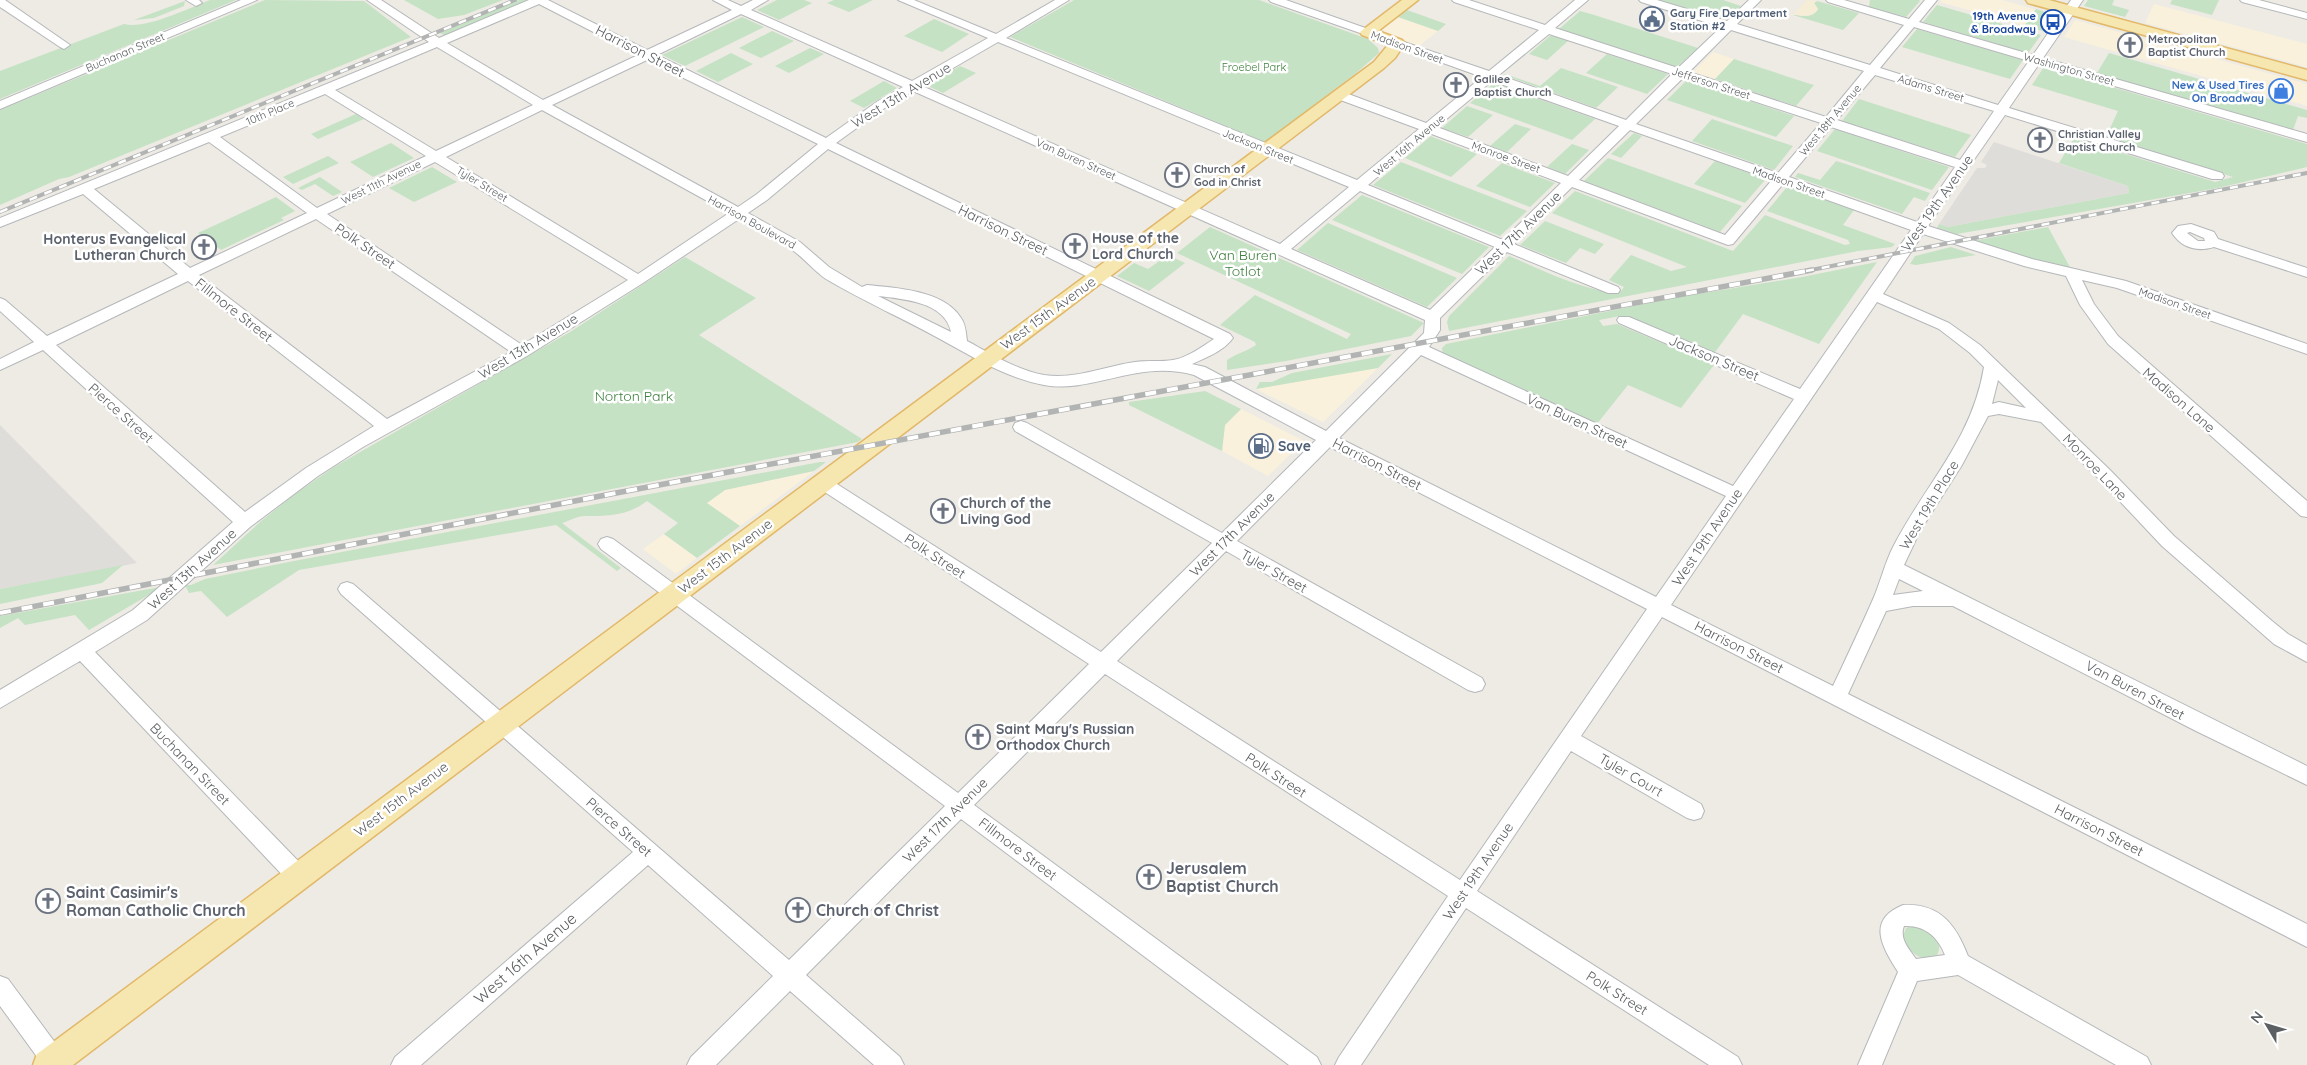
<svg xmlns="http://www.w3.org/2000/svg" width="2307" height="1065" font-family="Quicksand,sans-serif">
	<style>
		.commercial { fill: #faf1dc }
		.industrial { fill: #dfddd9 }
		.green { fill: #c5e2c4 }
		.sand { fill: #f6edd6 }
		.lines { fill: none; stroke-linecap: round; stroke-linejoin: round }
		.minor-casing { stroke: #b5b7ba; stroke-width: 2 }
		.major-casing { stroke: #e2b869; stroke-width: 3 }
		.minor { fill: #fff; fill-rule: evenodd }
		.major { fill: #f6e6b0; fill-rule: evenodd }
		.rail-far1-casing { stroke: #b2b3b3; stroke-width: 4 }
		.rail-casing { stroke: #b2b3b3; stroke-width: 5.5 }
		.rail-far1 { stroke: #fff; stroke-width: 2.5; stroke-dasharray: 8; stroke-linecap: butt }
		.rail { stroke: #fff; stroke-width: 4; stroke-dasharray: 11; stroke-linecap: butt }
		.labels { text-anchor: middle; stroke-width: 5; stroke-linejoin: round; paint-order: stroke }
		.far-service-label { font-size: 11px; font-weight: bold; fill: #4e5e75; stroke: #fff; text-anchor: start }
		.far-transit-label { font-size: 11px; font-weight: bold; fill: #164399; stroke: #fff; text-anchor: end }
		.far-worship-label { font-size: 11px; font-weight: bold; fill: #5b616d; stroke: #fff; text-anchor: start }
		.far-street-label { font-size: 11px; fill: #5c6063; stroke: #fff }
		.far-park-label { font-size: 11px; fill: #3f803e; stroke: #fff }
		.far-shop-label { font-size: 11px; font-weight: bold; fill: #366cbe; stroke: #fff; text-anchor: end }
		.street-label { font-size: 14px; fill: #5c6063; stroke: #fff }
		.worship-label { font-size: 14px; font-weight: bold; fill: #5b616d; stroke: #fff; text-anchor: start }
		.park-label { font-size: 14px; fill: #3f803e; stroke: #fff }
		.service-label { font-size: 14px; font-weight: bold; fill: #4e5e75; stroke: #fff; text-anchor: start }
		.near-worship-label { font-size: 16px; font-weight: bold; fill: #5b616d; stroke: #fff; text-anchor: start }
		.near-street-label { font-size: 16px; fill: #5c6063; stroke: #fff }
	</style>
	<rect width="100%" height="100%" fill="#edebe4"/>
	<path class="commercial" d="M1941,0H2002L2055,15L2043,31L1940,2Z
		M2154,4L2307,44V67L2145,23Z
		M1398,17L1438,31L1419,46L1385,33L1383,28Z
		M2075,20L2307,84V106L2064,37Z
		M1713,52L1734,59L1715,79L1693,72Z
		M1378,368L1323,422L1256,389L1347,373Z
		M1241,409L1304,441L1268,476L1222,451L1225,425Z
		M814,471L740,526L706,503L725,490Z
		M664,534L697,558L676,574L643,549Z"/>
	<path class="industrial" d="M1994,142L2128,186L2129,193L1948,227L1939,224L1977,168H1985L1987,165L1981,162Z
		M0,425L137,563L0,589Z"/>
	<path class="green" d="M210,0H236L0,99V71L124,24C145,30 189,8 210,0Z
		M265,0L364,1L411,37L69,177L59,179L0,205V110Z
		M404,0H503L464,15L438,19Z
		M519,0H535L448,37L440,33Z
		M777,0H804L812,3L779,20L757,10Z
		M834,0H873L849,12L827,3Z
		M1074,0H1259L1368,39L1378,48L1379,53L1355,74L1265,142L1010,37Z
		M1658,0H1723L1741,6L1727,19H1721Z
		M1870,0H1919L1920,1L1906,17L1869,7Z
		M2088,0H2114L2112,5L2129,10L2125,17L2084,6Z
		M2172,0H2219L2212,15L2170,4Z
		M185,1L184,6L154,18L134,20Z
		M1817,1L1859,13L1843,30L1793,15C1803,15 1812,19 1818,9L1814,3Z
		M1937,5L2041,35L2028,53L1923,22Z
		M2036,9L2055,15L2043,31L2024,26Z
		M1407,10L1446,24L1438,31L1398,17Z
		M1580,11L1591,14L1698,48L1677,67L1559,29Z
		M742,17L764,27L685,66L662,55Z
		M934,19L969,34L942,52L904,36Z
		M1917,29L2023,60L2010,79L1902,47Z
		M772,31L794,41L761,58L739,48Z
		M1551,35L1568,41L1547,60L1529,54Z
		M810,48L824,54L789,73L775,66Z
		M731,53L753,64L718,82L696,71Z
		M2109,53L2307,110V118L2298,116L2293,130L2097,73Z
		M1607,54L1662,72L1668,74L1647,94L1586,73Z
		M1734,59L1804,82L1814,85L1796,106L1715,79Z
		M960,66L976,73L943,93L926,85Z
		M2044,67L2307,144V167L2218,188L1957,234L1937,228L1939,224L1948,227L2129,193L2128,186L2059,163L2074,138L2215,182L2233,177L2106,137L2118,111L2032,85Z
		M1561,68L1618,87L1596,108L1504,75L1505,74L1540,86Z
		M1687,80L1794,116L1776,137L1667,100Z
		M884,81L897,88L864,108L850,101Z
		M1494,83L1595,119L1572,140L1470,103Z
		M1859,99L1971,135L1955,157L1842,121Z
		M1467,106L1493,115L1468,137L1442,128Z
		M356,114L364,119L318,139L311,134Z
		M1712,119L1793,146L1774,170L1692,141Z
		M1515,124L1531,129L1507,152L1490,146Z
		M1835,129L1949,167L1932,190L1817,151Z
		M1634,133L1642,136L1621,158L1611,154Z
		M1431,136L1435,138L1477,154L1451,177L1405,158Z
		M391,143L414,158L373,177L350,162Z
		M1572,144L1589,150L1565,174L1547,167Z
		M328,156L339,163L293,184L283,177Z
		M1608,158L1742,206L1720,232L1584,181Z
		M1715,161L1766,179L1745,203L1694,184Z
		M1836,161L1846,164L1930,193L1925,201L1914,197L1902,214L1795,177L1798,173L1820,180Z
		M1401,162L1527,211L1500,236L1373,185Z
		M1502,163L1507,165L1555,183L1530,207L1476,186Z
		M432,167L457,182L414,202L389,188Z
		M320,177L342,192L333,196L315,184L302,190L298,188Z
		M1787,187L1854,210L1843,225L1895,244L1892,247L1858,251L1449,331L1447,322L1449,316L1509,256C1536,267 1593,296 1621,291L1624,287L1609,280L1631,255L1671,271L1687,267L1552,213L1575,191L1733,251L1765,215L1845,245L1850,244L1848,240L1767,211Z
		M1362,195L1489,247L1462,274L1332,220Z
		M276,197L295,211L281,218L284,220L221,250L198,233Z
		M1545,221L1604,244L1595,254L1580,248L1566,263L1520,245Z
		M1328,223L1457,278L1427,307L1297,250Z
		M1210,227L1424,323L1411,336L1286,361L1227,370V360C1237,353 1246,352 1256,345L1255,342L1220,325L1255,295L1347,339L1351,334L1177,253Z
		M2048,227L2071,269L2050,265L1973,241Z
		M1951,247L1976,255L1916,265L1910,264L1915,256Z
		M1168,255L1185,263L1149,291L1117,276L1134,263L1148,269Z
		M685,257L756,298L699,335L862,439L858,442L213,565L260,522L295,494L334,467L570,332Z
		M1877,262L1819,344L1743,314L1713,355L1620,316L1599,320L1603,326L1617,324L1714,365L1681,408L1628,385L1596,425L1443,355L1442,348L1446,344L1679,297L1802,277Z
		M1392,354L1378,368L1256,389L1260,382H1272L1292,373Z
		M1205,391L1241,409L1225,425L1222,451L1129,405V402Z
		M820,462H826L814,471L725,490L707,503L740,526L697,558L664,534L678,523L647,501C627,516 608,516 585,516C577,516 569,521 562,523L621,568L617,571L556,525L299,570L227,617L201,591L189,593L185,585H191L205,579L294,561Z
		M123,565L102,583L0,604V589Z
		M166,586L158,594L152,593L89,630L75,615L25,625L18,618L0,628V616Z
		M1911,926C1924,927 1946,939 1937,955C1922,964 1906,951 1903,936L1906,928Z"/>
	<path class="sand" d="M1807,0L1817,1L1814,3L1818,9C1812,19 1803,15 1793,15Z"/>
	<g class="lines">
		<defs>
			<path id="minor" d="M0,0H5L70,45L64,49L60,47L0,7Z
				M186,0H199L202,3L196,6Z
				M241,0H257L0,109V101Z
				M367,0H381L439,38L529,0H548L647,50L732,10L713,0H728L741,6L753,0H768L751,10L912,81L988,38L898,0H914L996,34L1055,0H1069L1006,38L1357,180L1419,129L1335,98L1333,95L1335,92H1343L1426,123L1482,77L1393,45L1391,43L1393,41H1401L1489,71L1539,30L1454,2L1452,0H1469L1545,25L1575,0H1588L1555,28L1678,68L1721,27L1641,2L1639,0H1657L1727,21L1749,0H1761L1737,24L1870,65L1904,25L1828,2L1826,0H1844L1909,19L1925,0H1937L1919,22L2033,55L2071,0H2083L2043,58L2307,134V142L2039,64L2009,108L2222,173L2224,176L2222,179H2212L2005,115L1928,226L2032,259L2126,281L2307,344V354L2117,288L2082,280L2094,304L2118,336L2307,501V517L2301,516L2108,344L2080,305L2066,276L2024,266L1923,234L1883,294L1949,323L1980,345L2110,470L2174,536L2272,621L2288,634L2307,645V662L2274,644L2162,546L2098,478L2041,422L1999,414L1988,416L1962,465L1920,531L1904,565L2307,766V785L2196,731L1953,606H1913L1886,611L1848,694L2307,924V947L1662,617L1581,736L1701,804L1704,811L1701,818L1694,820L1687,818L1571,751L1477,891L1738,1057L1742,1065H1709L1466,908L1361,1065H1335L1339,1057L1448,896L1105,674L974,805L1317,1057L1321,1065H1289L961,819L806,975L900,1057L904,1065H874L790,991L716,1065H687L691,1057L773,976L648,865L421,1065H391L395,1057L633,852L341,594L338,589L341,584L347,582L353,584L789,960L945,806L601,549L598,544L601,539L607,537L613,539L958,793L1089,664L817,487L815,483L817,479L823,477L829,479L1101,652L1212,543L1015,431L1013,427L1015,423L1021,421L1027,423L1222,533L1316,440L1194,375C1137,359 1093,394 1044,385C1006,378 973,357 940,339C902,318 863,301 826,279C813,270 804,258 791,249C775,237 756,229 739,219L643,283L527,356L363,447L318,476L250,527L147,620L95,652L306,869L309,876L306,883L298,886L290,883L80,661L0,708V690L133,610L233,522L43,350L0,370V359L34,342L0,311V298L5,300L47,336L178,274L83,194L0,227V218L429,42ZM539,4L638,55L543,100L447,43ZM741,14L903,87L878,101L826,138L657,55ZM1914,27L2029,61L1998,105L1880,68ZM1731,30L1864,71L1826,117L1689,72ZM1549,34L1672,74L1626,120L1499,75ZM998,42L1349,187L1280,244L922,86ZM437,47L533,105L436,151L335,90ZM647,60L818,144L757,194L738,207L552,105ZM1875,75L1994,111L1960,160L1837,120ZM1683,78L1821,123L1778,173L1636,124ZM1492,81L1619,126L1568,176L1437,127ZM913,91L1425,320L1424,333L1326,431L1205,367L1192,364C1205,358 1224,351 1233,338L1230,334L836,143L886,107ZM325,94L426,156L317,208L220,137ZM542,110L729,213L638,274L446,157ZM1831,127L1955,167L1917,222L1789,177ZM1630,130L1772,180L1725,235L1579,180ZM1429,133L1561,183L1503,240L1368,185ZM209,142L307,213L190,268L94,189ZM828,149L1214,339C1203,346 1187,358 1173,360C1161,362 1148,360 1135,362C1105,366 1075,380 1044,375C1017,370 991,354 967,341C966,334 966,325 961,318C944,290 896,288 867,285L862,287L829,267L800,242L748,213L767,200ZM435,162L628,280L522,345L327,214ZM1783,184L1911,230L1800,389L1629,317H1619L1617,320L1619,323L1794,399L1733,486L1429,347L1440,330V318L1507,252L1608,293H1618L1620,290L1618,287L1514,244L1572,187L1728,245L1733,244ZM1360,191L1495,247L1430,310L1291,249ZM316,219L511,352L387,419L199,275ZM188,281L374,426L306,468L245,512L56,345ZM878,296C904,299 945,302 951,332ZM1877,302L1939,329L1970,353L1984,367C1972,440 1926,483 1893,547C1885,563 1881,580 1874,597C1861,627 1847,656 1833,686L1671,605ZM1421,355L1726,496L1656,597L1339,438ZM1998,380L2026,408L1999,402L1992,404ZM1330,447L1647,609L1460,880L1117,661L1226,551L1468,690L1475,692L1482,690L1485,684L1482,678L1237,541ZM1899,579L1923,591L1893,595Z
				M1269,0H1286L1371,30L1373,32L1367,35L1363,34L1271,2Z
				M2240,0H2259L2307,13V19L2242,2Z
				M2191,224L2214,232L2218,239L2307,268V277L2214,247C2197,252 2182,248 2172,233L2178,226ZM2190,232L2204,238L2205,241H2198L2187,233Z
				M1903,905C1940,903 1956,925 1968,956L2147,1057L2151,1065H2116L1958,975L1917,981L1882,1065H1858L1898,972C1882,947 1866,920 1903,905ZM1904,926C1925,925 1938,937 1945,955L1916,959C1909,949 1899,939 1904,926Z
				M0,976L8,979L62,1052L66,1060L64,1065H43L0,1006Z"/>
			<path id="major" d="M1402,0H1418L1378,31L1402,40L1405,43L1395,58L1384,68L73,1065H33L37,1054L1374,62L1388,45L1362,35L1360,32Z
				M2026,0H2049L2307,70V80L2028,3Z"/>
		</defs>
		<use href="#minor" class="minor-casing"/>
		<use href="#major" class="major-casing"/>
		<use href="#minor" class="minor"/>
		<use href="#major" class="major"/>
		<defs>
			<path id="rail-far1" d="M0,212L515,0
				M1806,271L2307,173"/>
			<path id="rail" d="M0,613L616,493L1812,270"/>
		</defs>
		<use href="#rail-far1" class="rail-far1-casing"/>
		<use href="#rail" class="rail-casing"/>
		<use href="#rail-far1" class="rail-far1"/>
		<use href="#rail" class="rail"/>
	</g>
	<defs>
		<symbol id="civic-ring" viewBox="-11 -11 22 22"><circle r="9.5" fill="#fff" stroke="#5c6f8a" stroke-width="1.5"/><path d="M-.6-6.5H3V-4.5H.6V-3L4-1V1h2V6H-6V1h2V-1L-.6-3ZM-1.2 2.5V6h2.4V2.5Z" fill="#5c6f8a"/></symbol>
		<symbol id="bus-ring" viewBox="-11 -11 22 22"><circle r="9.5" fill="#fff" stroke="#1a4fb4" stroke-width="1.5"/><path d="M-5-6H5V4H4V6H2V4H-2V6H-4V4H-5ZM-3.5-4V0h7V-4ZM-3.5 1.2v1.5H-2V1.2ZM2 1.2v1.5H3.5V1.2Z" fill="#1a4fb4"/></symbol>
		<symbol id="church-ring" viewBox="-11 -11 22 22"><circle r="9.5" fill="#fff" stroke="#6b7280" stroke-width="1.5"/><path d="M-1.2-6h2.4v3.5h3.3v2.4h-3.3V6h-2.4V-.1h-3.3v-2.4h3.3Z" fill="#6b7280"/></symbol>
		<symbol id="shop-ring" viewBox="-11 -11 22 22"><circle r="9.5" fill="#fff" stroke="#3f7fe0" stroke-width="1.5"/><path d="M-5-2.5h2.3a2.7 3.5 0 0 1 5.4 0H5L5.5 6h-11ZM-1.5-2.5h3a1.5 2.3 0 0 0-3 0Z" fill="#3f7fe0"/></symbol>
		<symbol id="fuel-ring" viewBox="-11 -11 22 22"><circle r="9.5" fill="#fff" stroke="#5c6f8a" stroke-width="1.5"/><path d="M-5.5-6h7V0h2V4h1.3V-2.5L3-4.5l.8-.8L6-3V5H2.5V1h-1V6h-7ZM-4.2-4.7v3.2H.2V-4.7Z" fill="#5c6f8a"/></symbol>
	</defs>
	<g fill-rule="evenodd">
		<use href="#civic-ring" x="1638" y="5" width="28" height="28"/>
		<use href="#bus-ring" x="2039" y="8" width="28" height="28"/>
		<use href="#church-ring" x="2116" y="31" width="28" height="28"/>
		<use href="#church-ring" x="1442" y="71" width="28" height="28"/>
		<use href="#shop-ring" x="2267" y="77" width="28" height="28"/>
		<use href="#church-ring" x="2026" y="126" width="28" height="28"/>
		<use href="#church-ring" x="1163" y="161" width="28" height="28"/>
		<use href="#church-ring" x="1061" y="232" width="28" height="28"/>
		<use href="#church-ring" x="190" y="233" width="28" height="28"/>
		<use href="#fuel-ring" x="1247" y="432" width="28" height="28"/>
		<use href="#church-ring" x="929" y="497" width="28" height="28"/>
		<use href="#church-ring" x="964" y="723" width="28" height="28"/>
		<use href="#church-ring" x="1135" y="863" width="28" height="28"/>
		<use href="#church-ring" x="34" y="887" width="28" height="28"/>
		<use href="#church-ring" x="784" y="896" width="28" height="28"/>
	</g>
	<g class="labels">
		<g class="far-service-label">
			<text x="1670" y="17">Gary Fire Department<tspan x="1670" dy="13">Station #2</tspan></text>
		</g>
		<g class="far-transit-label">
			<text x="2036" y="20">19th Avenue<tspan x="2036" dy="13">&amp; Broadway</tspan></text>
		</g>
		<g class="far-worship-label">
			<text x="2148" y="43">Metropolitan<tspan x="2148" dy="13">Baptist Church</tspan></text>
			<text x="1474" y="83">Galilee<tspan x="1474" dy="13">Baptist Church</tspan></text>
			<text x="2058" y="138">Christian Valley<tspan x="2058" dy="13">Baptist Church</tspan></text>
			<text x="1194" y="173">Church of<tspan x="1194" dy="13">God in Christ</tspan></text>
		</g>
		<g class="far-street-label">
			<text transform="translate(1407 47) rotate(20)" y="4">Madison Street</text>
			<text transform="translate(125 52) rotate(-23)" y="4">Buchanan Street</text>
			<text transform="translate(2069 69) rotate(16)" y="4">Washington Street</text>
			<text transform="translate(1711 83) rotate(18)" y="4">Jefferson Street</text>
			<text transform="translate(1931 88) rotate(17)" y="4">Adams Street</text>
			<text transform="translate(270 112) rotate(-23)" y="4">10th Place</text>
			<text transform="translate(1830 120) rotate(-50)" y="4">West 18th Avenue</text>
			<text transform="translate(1409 145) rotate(-40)" y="4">West 16th Avenue</text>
			<text transform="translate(1258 146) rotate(22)" y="4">Jackson Street</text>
			<text transform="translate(1506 157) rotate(20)" y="4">Monroe Street</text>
			<text transform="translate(1076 159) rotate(24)" y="4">Van Buren Street</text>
			<text transform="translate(381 182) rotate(-26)" y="4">West 11th Avenue</text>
			<text transform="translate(1789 182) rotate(19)" y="4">Madison Street</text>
			<text transform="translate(482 184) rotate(31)" y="4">Tyler Street</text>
			<text transform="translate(752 222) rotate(29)" y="4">Harrison Boulevard</text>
			<text transform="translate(2175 303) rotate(19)" y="4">Madison Street</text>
		</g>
		<g class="far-park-label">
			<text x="1254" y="71">Froebel Park</text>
		</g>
		<g class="far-shop-label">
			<text x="2264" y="89">New &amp; Used Tires<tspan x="2264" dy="13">On Broadway</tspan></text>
		</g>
		<g class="street-label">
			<text transform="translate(640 51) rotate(27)" y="5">Harrison Street</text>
			<text transform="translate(901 95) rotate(-31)" y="5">West 13th Avenue</text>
			<text transform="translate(1937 203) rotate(-55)" y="5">West 19th Avenue</text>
			<text transform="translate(1003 230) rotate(26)" y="5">Harrison Street</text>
			<text transform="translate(1518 233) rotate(-44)" y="5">West 17th Avenue</text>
			<text transform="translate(365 246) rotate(34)" y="5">Polk Street</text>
			<text transform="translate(234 310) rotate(38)" y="5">Fillmore Street</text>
			<text transform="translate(1048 313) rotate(-36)" y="5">West 15th Avenue</text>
			<text transform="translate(528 346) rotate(-31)" y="5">West 13th Avenue</text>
			<text transform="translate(1714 358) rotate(23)" y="5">Jackson Street</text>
			<text transform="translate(2179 400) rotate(41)" y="5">Madison Lane</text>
			<text transform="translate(121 413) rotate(42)" y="5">Pierce Street</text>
			<text transform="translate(1577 421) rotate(25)" y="5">Van Buren Street</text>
			<text transform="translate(1377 464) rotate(27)" y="5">Harrison Street</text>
			<text transform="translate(2095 467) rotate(46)" y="5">Monroe Lane</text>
			<text transform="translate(1929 505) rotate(-59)" y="5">West 19th Place</text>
			<text transform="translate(1232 534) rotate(-45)" y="5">West 17th Avenue</text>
			<text transform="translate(1707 537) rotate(-56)" y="5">West 19th Avenue</text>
			<text transform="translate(725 556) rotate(-37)" y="5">West 15th Avenue</text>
			<text transform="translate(935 556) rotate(33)" y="5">Polk Street</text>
			<text transform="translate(192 569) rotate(-42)" y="5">West 13th Avenue</text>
			<text transform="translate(1274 571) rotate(29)" y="5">Tyler Street</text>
			<text transform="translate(1739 647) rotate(27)" y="5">Harrison Street</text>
			<text transform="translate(2135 690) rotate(28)" y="5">Van Buren Street</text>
			<text transform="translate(190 764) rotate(46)" y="5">Buchanan Street</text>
			<text transform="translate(1276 775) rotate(33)" y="5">Polk Street</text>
			<text transform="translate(1631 775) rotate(30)" y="5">Tyler Court</text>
			<text transform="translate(401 799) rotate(-37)" y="5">West 15th Avenue</text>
			<text transform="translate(945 820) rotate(-45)" y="5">West 17th Avenue</text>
			<text transform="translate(619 827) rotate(41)" y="5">Pierce Street</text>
			<text transform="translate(2099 830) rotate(27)" y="5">Harrison Street</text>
			<text transform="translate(1018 849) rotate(37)" y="5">Fillmore Street</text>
			<text transform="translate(1478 871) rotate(-56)" y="5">West 19th Avenue</text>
			<text transform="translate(1617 993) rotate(32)" y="5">Polk Street</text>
		</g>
		<g class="worship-label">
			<text x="1092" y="243">House of the<tspan x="1092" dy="16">Lord Church</tspan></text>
			<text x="186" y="244" text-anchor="end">Honterus Evangelical<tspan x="186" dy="16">Lutheran Church</tspan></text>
			<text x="960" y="508">Church of the<tspan x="960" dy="16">Living God</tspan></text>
			<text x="996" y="734">Saint Mary's Russian<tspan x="996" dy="16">Orthodox Church</tspan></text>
		</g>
		<g class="park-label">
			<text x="1243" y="260">Van Buren<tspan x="1243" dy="16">Totlot</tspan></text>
			<text x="634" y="401">Norton Park</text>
		</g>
		<g class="service-label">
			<text x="1278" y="451">Save</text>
		</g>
		<g class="near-worship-label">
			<text x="1166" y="874">Jerusalem<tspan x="1166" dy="18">Baptist Church</tspan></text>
			<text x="66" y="898">Saint Casimir's<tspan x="66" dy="18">Roman Catholic Church</tspan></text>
			<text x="816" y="916">Church of Christ</text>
		</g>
		<g class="near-street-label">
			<text transform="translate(525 958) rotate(-41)" y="6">West 16th Avenue</text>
		</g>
	</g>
	<g transform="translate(2267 1025) rotate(308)" stroke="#ffffff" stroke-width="4" paint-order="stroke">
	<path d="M0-4L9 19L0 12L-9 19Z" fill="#5c6063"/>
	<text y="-8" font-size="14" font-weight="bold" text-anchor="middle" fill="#5c6063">N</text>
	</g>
</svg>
